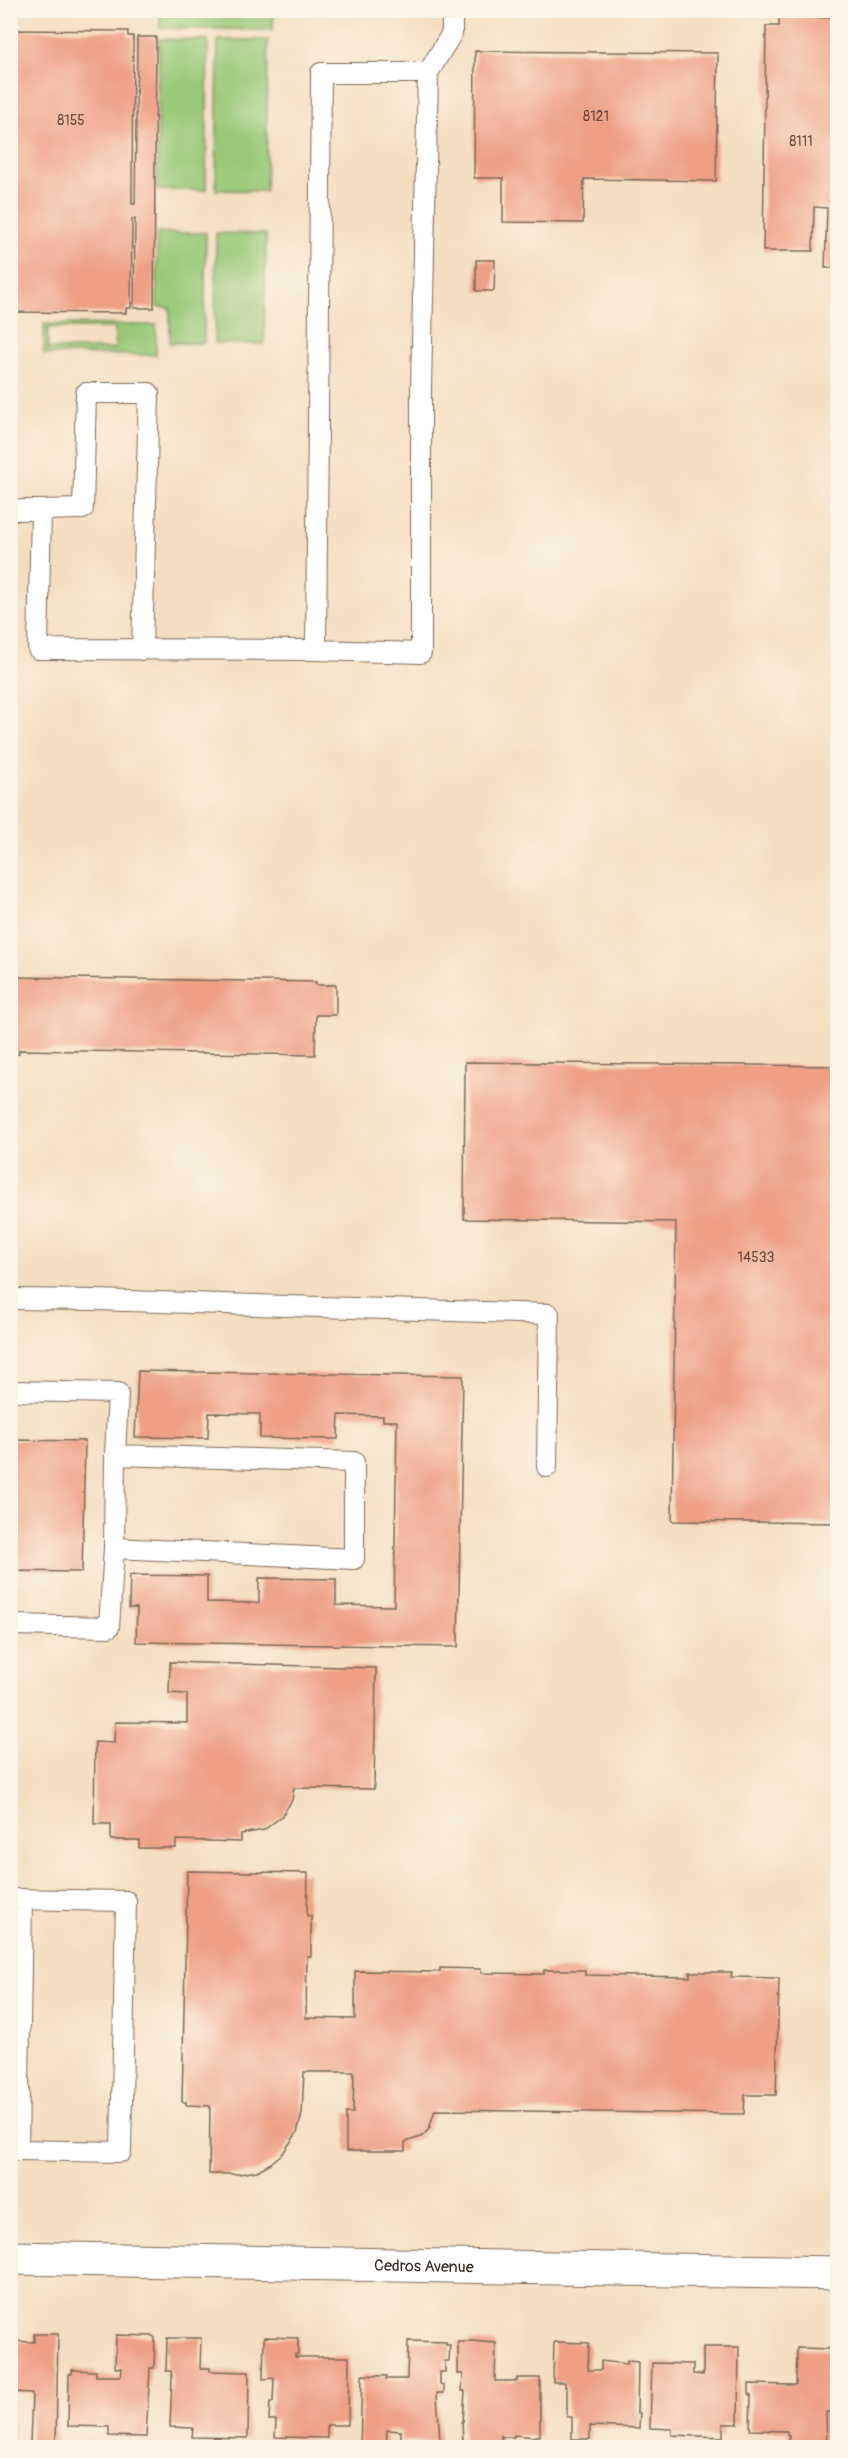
<svg xmlns="http://www.w3.org/2000/svg" width="848" height="2458" font-family="Pangolin,sans-serif">
	<style>
		.green { fill: #99c978; stroke: #6a7a4b; stroke-width: 1.5; fill-rule: evenodd }
		.building { fill: #ee9f84 }
		.lines { fill: none; stroke-linecap: round; stroke-linejoin: round }
		.service-casing { stroke: #7c6957; stroke-width: 22 }
		.minor-casing { stroke: #7c6957; stroke-width: 35 }
		.service { stroke: #fff; stroke-width: 20 }
		.minor { stroke: #fff; stroke-width: 33 }
		.labels { text-anchor: middle; stroke-width: 4.5; stroke-linejoin: round; paint-order: stroke }
		.number-label { font-size: 14px; fill: #684738 }
		.street-label { font-size: 16px; fill: #3b2a1e; stroke: #fcf5e5 }
	</style>
	<rect width="100%" height="100%" fill="#fcf5e5"/>
	<filter id="ink" filterUnits="userSpaceOnUse"><feTurbulence type="fractalNoise" baseFrequency=".0167" numOctaves="2"/><feDisplacementMap in="SourceGraphic" scale="12" xChannelSelector="R" yChannelSelector="G"/><feConvolveMatrix kernelMatrix="1 2 1 2 8 2 1 2 1" color-interpolation-filters="sRGB"/></filter>
	<filter id="wash" filterUnits="userSpaceOnUse"><feTurbulence type="fractalNoise" baseFrequency=".008" numOctaves="4" result="noise"/><feDisplacementMap in="SourceGraphic" scale="24" xChannelSelector="R" yChannelSelector="G"/><feGaussianBlur stdDeviation="1.35" result="paint"/><feColorMatrix in="noise" values="0 0 0 0 0 0 0 0 0 0 0 0 0 0 0 0 0 1.4 0 .05"/><feComposite in="paint" operator="in"/></filter>
	<g filter="url(#wash)">
		<rect width="100%" height="100%" fill="#f4dec1"/>
		<path class="green" d="M160,11H274L273,30L160,28Z
			M159,39L208,40L206,190H157Z
			M218,40H268L266,191L216,190Z
			M157,233H206L204,343H170V308L157,307Z
			M216,233L266,234L264,344L215,343Z
			M44,324L156,325V355L44,354ZM48,328H115V349H48Z"/>
		<g id="blocks">
			<path class="building" d="M779,17L838,18V268H825L827,208L814,207L813,251H763L766,26H779Z
				M10,30L128,31V36H133L132,204H135L137,37H156L154,308H134L135,219H132L131,308H126V313L10,312Z
				M475,51L718,53L716,181L584,179L583,223L503,222V178H474Z
				M476,260H495L494,291H476Z
				M10,977L316,982V985H336V1015H316L315,1055L19,1050V1054H10Z
				M465,1062L838,1066V1523L672,1521L676,1222L464,1219Z
				M138,1371L463,1376L458,1647L136,1642L137,1608H129L130,1575L207,1576V1602L259,1603V1578L336,1579V1605L394,1606L397,1421H383V1416L339,1415L338,1439L260,1438V1414L209,1413L208,1438L135,1437Z
				M10,1440L85,1441L82,1572L10,1571Z
				M170,1662L376,1668L374,1789L294,1788L292,1800L282,1816L264,1830L241,1834V1842L176,1840V1848H139V1840H111V1824H94L95,1742L114,1743L115,1722L187,1723V1694L169,1693Z
				M187,1871L308,1873L307,1916H311V1956H307L306,2018L355,2019V1971L440,1972V1968L481,1969V1973L544,1974V1970H585V1975L690,1977V1972H732L731,1977L779,1978L776,2095H745L744,2114L435,2110L429,2129L421,2137L405,2142V2151H346V2113H353L354,2072H304L302,2114L297,2133L283,2153L271,2163L257,2171L240,2174H209L210,2106L186,2105V2102H182Z
				M34,2334H58L56,2444L30,2443L32,2393L10,2392V2341L34,2342Z
				M116,2335L153,2336L155,2338L154,2368H150L146,2437L109,2436V2427L68,2426L69,2374H72V2370L96,2371V2376H121L122,2368H115Z
				M264,2337L298,2338V2354H295V2357H349L348,2425H327V2438L275,2437L276,2420H269L270,2402H273L274,2378L263,2379Z
				M167,2338H201L200,2368H210V2371L249,2372L248,2438L192,2437L193,2428L170,2427L172,2377L171,2371H166Z
				M408,2341L446,2342V2345H450L449,2361H445V2372H440V2384L444,2385V2393H437L440,2442L401,2441V2431L387,2430L386,2448H360L362,2375L387,2376L386,2379H407Z
				M470,2341L496,2343L495,2381H517V2378H540V2436H535V2437L514,2435V2437H502L501,2435V2443L463,2442L462,2422H463L465,2391H462L463,2374H458V2342H470Z
				M554,2342L589,2343L588,2370H601V2361L627,2364V2361L638,2362L637,2413H640L639,2428L590,2426V2439H572V2417H567V2387H565V2382H553Z
				M703,2347H739L738,2424H723V2437L672,2435V2429L650,2428L652,2363L693,2364V2374L703,2375Z
				M797,2348L834,2349L832,2412H826L827,2448L789,2447V2435H787V2431L750,2430L751,2395H749V2384L796,2385Z
				M10,2423L15,2424L14,2448H10Z"/>
		</g>
	</g>
	<g filter="url(#ink)">
		<use href="#blocks" fill-opacity="0" stroke="#7c6957" stroke-width="1.5"/>
		<g class="lines">
			<defs>
				<path id="service" d="M10,510H41L38,649L316,650L421,653V387L428,73L452,33V10
					M41,510L83,509L86,393H149L142,650
					M316,650L321,73H428
					M10,1299L95,1300L549,1314L547,1467
					M10,1391L118,1393L115,1455L354,1462V1559L114,1548L109,1627L10,1625
					M114,1548L115,1455
					M10,1899L126,1901L121,2152L18,2150L22,1899"/>
				<g id="minor">
					<path id="s1" d="M10,2258L838,2273"/>
				</g>
			</defs>
			<use href="#service" class="service-casing"/>
			<use href="#minor" class="minor-casing"/>
			<use href="#service" class="service"/>
			<use href="#minor" class="minor"/>
		</g>
	</g>
	<g class="labels">
		<g class="number-label">
			<text x="596" y="121">8121</text>
			<text x="71" y="125">8155</text>
			<text x="801" y="146">8111</text>
			<text x="756" y="1262">14533</text>
		</g>
		<g class="street-label">
			<text dy="6" stroke="none"><textPath href="#s1" startOffset="414">Cedros Avenue</textPath></text>
		</g>
	</g>
	<rect width="848" height="2458" fill="none" stroke="#fcf5e5" stroke-width="36"/>
</svg>
